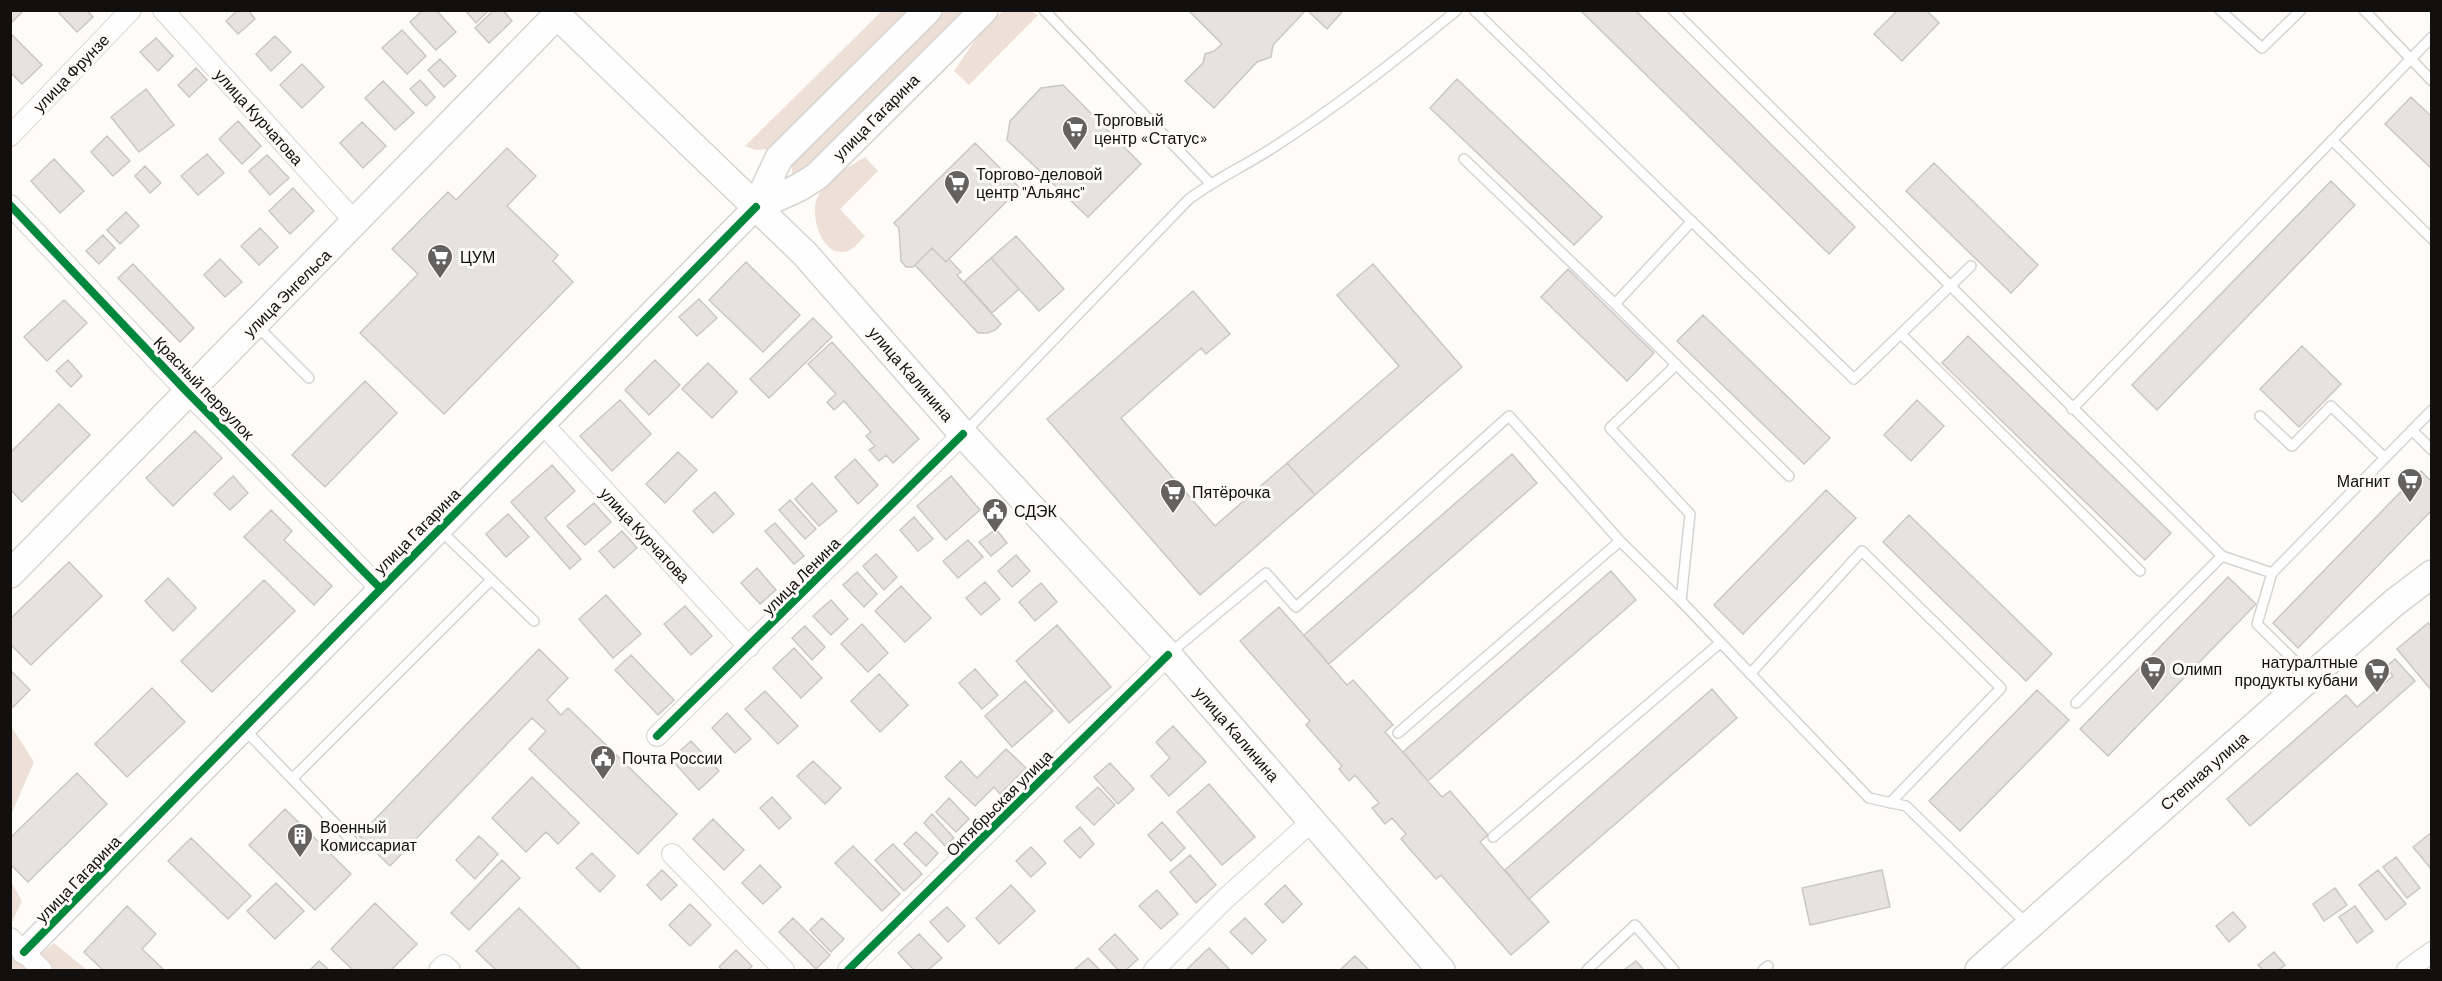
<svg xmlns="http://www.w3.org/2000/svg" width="2442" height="981" font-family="Barlow,sans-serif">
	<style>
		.green { fill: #eee0d7 }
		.building { fill: #e5e3e1; stroke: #cac7c6; stroke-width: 1.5 }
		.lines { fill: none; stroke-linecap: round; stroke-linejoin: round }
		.service-casing { stroke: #d6d4d2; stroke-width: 12 }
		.minor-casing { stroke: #d6d4d2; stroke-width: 22 }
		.tertiary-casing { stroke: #d6d4d2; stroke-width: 27 }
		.secondary-casing { stroke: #d6d4d2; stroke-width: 30 }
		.service { stroke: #fffefe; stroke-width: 9 }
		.minor { stroke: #fffefe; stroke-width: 20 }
		.tertiary { stroke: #fffefe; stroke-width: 24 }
		.secondary { stroke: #fffefe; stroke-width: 27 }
		.cycleway-casing { stroke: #fffaf8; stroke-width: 11 }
		.cycleway { stroke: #00873e; stroke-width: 8 }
		.labels { text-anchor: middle; stroke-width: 6; stroke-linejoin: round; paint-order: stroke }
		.street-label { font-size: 16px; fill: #11100f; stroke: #fffaf8 }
		.poi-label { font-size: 16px; fill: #11100f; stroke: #fffaf8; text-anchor: start }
	</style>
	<rect width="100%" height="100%" fill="#fefbf9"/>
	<path class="green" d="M882,11H914L772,149L755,150L745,146Z
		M945,11H969L804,173L797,176L792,174L791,162Z
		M1003,11H1030L1038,15L969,85L954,71L980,33Z
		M865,157L878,171L840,209L865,236C859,242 852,252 843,252C820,254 809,212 818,196C827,177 848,168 865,157Z
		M11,726L34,762L11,815Z
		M10,880L22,901L11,924H10Z
		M10,938L32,961L54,943L87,970H11Z"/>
	<path class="building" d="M10,10L23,11L11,23H10Z
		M62,10H87L93,17L77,32L59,13Z
		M238,10H248L255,19L238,34L226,21Z
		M423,10H436L456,32L436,50L410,22Z
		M465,10H489L476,23Z
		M494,10H503L512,21L489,43L475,28Z
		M1188,10H1306L1273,45L1271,57L1257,62L1214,108L1185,81L1203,63L1205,54L1214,51L1222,44Z
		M1307,10H1343V11L1327,29Z
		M1580,10H1635L1855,227L1829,254Z
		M1898,10H1926L1939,23L1902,61L1874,34Z
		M402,30L426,56L407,74L382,48Z
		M10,33L42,65L22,84L10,72Z
		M275,36L291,52L271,71L256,54Z
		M156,38L173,56L158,71L140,52Z
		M440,59L456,76L444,87L428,70Z
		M302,64L324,87L302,108L280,85Z
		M196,68L207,80L189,97L178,85Z
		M1457,79L1602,217L1574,245L1430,108Z
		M420,80L435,97L426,106L410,89Z
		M383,81L414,113L395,130L365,98Z
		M1063,85L1141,164L1088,217L1007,140L1010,121L1041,88Z
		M146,89L174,125L139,152L111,117Z
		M2411,97L2432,117V169L2385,124Z
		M238,121L261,146L242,164L219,139Z
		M362,122L386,146L363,168L340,143Z
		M107,136L130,161L113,176L91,152Z
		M975,143L1020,188L946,262L932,248L913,267H906L901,261L899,228L894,223Z
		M507,148L536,176L507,206L558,255L553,261L573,282L444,414L360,333L418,274L392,249L448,192L456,200Z
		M207,154L224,173L198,195L181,176Z
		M267,155L289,178L270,195L249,171Z
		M54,159L84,191L60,213L31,181Z
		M1934,163L2038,265L2011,293L1906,191Z
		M145,166L161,183L150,193L135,176Z
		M2331,181L2355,205L2157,410L2132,385Z
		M293,188L314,211L290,234L269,211Z
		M126,212L139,226L120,244L107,230Z
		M260,228L278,247L259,265L241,246Z
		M103,235L115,248L99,264L86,251Z
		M1016,236L1064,289L1039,311L991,258Z
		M932,248L946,262L949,259L961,272L957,275L1001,324L995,330L987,333H978L915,265Z
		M991,258L1019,289L992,313L964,282Z
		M220,259L242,282L225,297L204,275Z
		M746,262L800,315L763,352L709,300Z
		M133,264L194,328L180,342L118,278Z
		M1373,264L1462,367L1315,495L1287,463L1399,366L1337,295Z
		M1568,269L1654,353L1627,381L1541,297Z
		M1193,291L1230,334L1206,354L1201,348L1121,418L1215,526L1287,463L1315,495L1200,595L1047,419Z
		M699,299L717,318L697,336L679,317Z
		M64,300L87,323L47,361L24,337Z
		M1703,315L1830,438L1804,464L1677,341Z
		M813,318L832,337L769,398L750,379Z
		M1968,336L2171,533L2145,560L1942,363Z
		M832,342L919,439L893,463L886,455L879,461L869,450L875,446L866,436L871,432L844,401L834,410L827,402L836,394L808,364Z
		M2302,346L2341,384L2299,427L2260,389Z
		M68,360L82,376L71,387L56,371Z
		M655,360L680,385L649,415L625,390Z
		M708,363L737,392L712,418L682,389Z
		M365,381L397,413L325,487L292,455Z
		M620,400L651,434L612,471L580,436Z
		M1917,400L1944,426L1911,461L1884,435Z
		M59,404L90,435L22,502L10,489V453Z
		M195,431L222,458L173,506L146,478Z
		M678,452L697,470L665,503L646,484Z
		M1512,454L1537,483L1329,664L1304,635Z
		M855,459L878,485L858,504L835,477Z
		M552,465L575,491L545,518L581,559L570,569L511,502Z
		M2421,471L2432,482V510L2298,648L2273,623Z
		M233,476L248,493L230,510L214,494Z
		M951,476L980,510L946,540L917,506Z
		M812,483L837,511L819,526L795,499Z
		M1826,490L1856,518L1743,634L1714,605Z
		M715,492L734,514L713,533L693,511Z
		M790,500L816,529L805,539L779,510Z
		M594,503L611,522L585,545L567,526Z
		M271,510L292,531L284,540L332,586L314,605L244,537Z
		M508,514L529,537L506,557L486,534Z
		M1909,515L2052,654L2026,681L1883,542Z
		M914,517L933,539L918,551L900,530Z
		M775,523L804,556L794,564L765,531Z
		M996,529L1007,543L991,556L979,542Z
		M622,531L637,548L614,568L599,551Z
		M968,540L983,557L958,578L943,561Z
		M876,554L897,577L884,590L863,566Z
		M1016,555L1030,571L1012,587L998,571Z
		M69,562L102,596L31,665L10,644V619Z
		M757,568L776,590L760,604L741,583Z
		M1611,571L1636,600L1428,781L1403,752Z
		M857,572L877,594L864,607L843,585Z
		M2228,577L2256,604L2108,756L2080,729Z
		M168,578L196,608L173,631L145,601Z
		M264,580L295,611L212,692L181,661Z
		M985,582L1000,599L981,615L966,598Z
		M1041,583L1057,602L1035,621L1019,602Z
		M901,586L931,618L905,642L875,611Z
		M606,595L641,634L613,658L579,619Z
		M831,600L848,619L831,635L813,616Z
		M685,606L712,636L691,655L664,624Z
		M1279,607L1347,685L1353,680L1393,725L1385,732L1442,797L1450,791L1488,835L1480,842L1549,922L1511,955L1441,875L1436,879L1401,839L1406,834L1392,818L1385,824L1372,808L1379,803L1355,775L1349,781L1339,769L1342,766L1306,725L1310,721L1240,641Z
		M2428,623L2432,627V691L2397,649Z
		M862,624L888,653L868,672L841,644Z
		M1057,625L1111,687L1069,723L1016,661Z
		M805,626L825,647L812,660L792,638Z
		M794,648L822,678L801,698L773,668Z
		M539,649L568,678L547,700L561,715L568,708L677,814L638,854L529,749L546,731L532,718L390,866L359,836Z
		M631,655L674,700L658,715L615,670Z
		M2395,659L2415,681L2250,826L2227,799L2346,695L2357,707L2393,676L2386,667Z
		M975,669L998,695L982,709L959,683Z
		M11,671L30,690L13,707L10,705Z
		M879,674L908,705L880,732L851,701Z
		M1025,681L1053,711L1012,747L985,716Z
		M152,688L185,722L127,777L95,744Z
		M1712,689L1737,718L1529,899L1505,870Z
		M2037,690L2069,720L1960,831L1929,801Z
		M765,691L798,726L778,744L745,709Z
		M727,713L751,739L735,753L712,728Z
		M1173,726L1206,762L1169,796L1151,776L1170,758L1156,742Z
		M691,741L719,771L699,790L671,759Z
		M1006,749L1026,768L1000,794L994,787L975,806L945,777L961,761L977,778Z
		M813,761L841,788L825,804L797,776Z
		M1110,763L1134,789L1118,804L1094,777Z
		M77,773L107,804L28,882L10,864V838Z
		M532,777L579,823L558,844L546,832L526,852L492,818Z
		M1209,784L1255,837L1222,865L1177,812Z
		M1098,787L1115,805L1094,825L1076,807Z
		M772,797L791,818L779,829L760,808Z
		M949,798L969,819L956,832L936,812Z
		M285,809L351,874L315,910L249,845Z
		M932,814L954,838L945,846L924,823Z
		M713,819L744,850L724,870L693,839Z
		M1162,822L1185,848L1171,861L1148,835Z
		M1080,827L1094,844L1080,858L1064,841Z
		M916,832L938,853L926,866L904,844Z
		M2431,833H2432V870L2413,847Z
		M479,836L498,854L475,879L456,860Z
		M191,838L251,896L228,919L168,861Z
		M893,844L922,874L904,891L875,860Z
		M853,846L900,894L882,911L835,863Z
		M1031,847L1046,863L1031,877L1016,861Z
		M592,853L615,876L600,892L576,868Z
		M1190,855L1216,885L1196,903L1170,872Z
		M2396,857L2420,888L2407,898L2383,867Z
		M502,860L520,878L469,930L451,913Z
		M760,865L781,887L763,904L742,883Z
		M662,870L677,885L661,900L647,885Z
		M1882,870L1890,907L1810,925L1802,888Z
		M2378,870L2406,904L2386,920L2359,885Z
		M276,883L304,911L275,939L247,911Z
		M1011,885L1035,911L999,944L976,918Z
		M1285,885L1302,904L1283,923L1265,904Z
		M2335,888L2347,905L2324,921L2313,904Z
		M1157,890L1178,914L1161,929L1139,906Z
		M375,903L417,944L391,970H353L331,949Z
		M690,904L711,925L690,946L669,925Z
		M127,906L156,934L142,949L164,970H103L84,952Z
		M2355,906L2373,931L2357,943L2339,917Z
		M947,907L965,926L948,942L930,922Z
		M519,908L581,970H496L476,951Z
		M2233,912L2246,927L2229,942L2216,926Z
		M793,918L830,955L816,969L779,932Z
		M822,918L844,939L831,952L810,930Z
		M1245,918L1266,940L1252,954L1230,932Z
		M919,934L942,958L928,970H914L898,953Z
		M1115,934L1138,959L1126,970H1118L1099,949Z
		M1209,948L1230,970H1186Z
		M736,950L752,966L748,970H723L719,967Z
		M2274,952L2285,965L2278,970H2263L2258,965Z
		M1355,956L1369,970H1340Z
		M1088,958L1100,970H1074Z
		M319,961L329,970H310Z
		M1636,961L1644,970H1624Z"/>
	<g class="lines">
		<defs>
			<path id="service" d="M1044,10L1210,183
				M1474,10L1854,379L1971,266
				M1673,10L2222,556
				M2220,10L2262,48L2301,10
				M2364,10L2432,81
				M2332,140L2432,239
				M1464,159L1615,304L1692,221
				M1615,304L1789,476
				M257,326L309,378
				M1901,334L2140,571
				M1675,366L1610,428L1690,514L1681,601L1869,798L1906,806L2027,924
				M2072,409L2432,37
				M2260,416L2292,446L2331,406L2385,458
				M2412,430L2432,450
				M965,432L1188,200C1215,179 1245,166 1274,147C1338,106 1398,59 1457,10
				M440,530L534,621
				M1620,541L1681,601
				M2272,573L2257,624L2309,675
				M1170,653L1266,573L1296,607L1509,416L1620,541L1398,733
				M1750,674L1862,551L2001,688L1890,803
				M2076,703L2222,556L2272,573L2432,410
				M245,730L353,842
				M292,779L491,580
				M1493,837L1720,643
				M1587,970L1635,925L1674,970
				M1763,970L1768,966"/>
			<path id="minor" d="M163,10L356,223
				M10,136L131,10
				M10,205L187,392L380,588
				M542,423L749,647
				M657,736L963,434
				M672,854L784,970
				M10,938L42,970
				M439,970L444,965L450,970
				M848,970L1168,655
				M1154,970L1225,899L1312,821
				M2407,970L2432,952"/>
			<path id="tertiary" d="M24,952L756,207"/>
			<path id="secondary" d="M756,207L800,187L817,176L984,10
				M756,207L779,158L928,10
				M10,574L557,15L805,254L963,434L1168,655L1441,970
				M1979,970L2395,602L2432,574"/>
		</defs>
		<use href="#service" class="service-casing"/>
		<use href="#minor" class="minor-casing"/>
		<use href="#tertiary" class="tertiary-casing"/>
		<use href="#secondary" class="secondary-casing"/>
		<use href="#service" class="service"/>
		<use href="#minor" class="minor"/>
		<use href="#tertiary" class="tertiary"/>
		<use href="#secondary" class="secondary"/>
		<defs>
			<path id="cycleway" d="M10,205L187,392L380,588
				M657,736L963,434
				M24,952L756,207
				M848,970L1168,655"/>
		</defs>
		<use href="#cycleway" class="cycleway-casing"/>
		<use href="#cycleway" class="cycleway"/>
	</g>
	<defs>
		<symbol id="supermarket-pin" viewBox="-11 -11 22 30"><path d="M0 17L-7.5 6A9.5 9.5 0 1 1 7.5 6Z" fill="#646261" stroke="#fffaf8"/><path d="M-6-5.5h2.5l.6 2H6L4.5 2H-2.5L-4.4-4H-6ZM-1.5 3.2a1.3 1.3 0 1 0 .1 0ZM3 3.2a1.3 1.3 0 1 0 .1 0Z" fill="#fff"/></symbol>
		<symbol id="civic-pin" viewBox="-11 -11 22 30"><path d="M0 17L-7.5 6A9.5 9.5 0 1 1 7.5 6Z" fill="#646261" stroke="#fffaf8"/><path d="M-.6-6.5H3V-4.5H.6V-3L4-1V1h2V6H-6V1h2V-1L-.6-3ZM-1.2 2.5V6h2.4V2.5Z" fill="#fff"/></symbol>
		<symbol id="building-pin" viewBox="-11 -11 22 30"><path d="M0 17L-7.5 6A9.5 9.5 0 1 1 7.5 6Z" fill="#646261" stroke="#fffaf8"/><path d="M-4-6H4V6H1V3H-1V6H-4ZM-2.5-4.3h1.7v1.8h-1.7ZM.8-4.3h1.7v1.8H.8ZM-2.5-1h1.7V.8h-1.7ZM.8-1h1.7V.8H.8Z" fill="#fff"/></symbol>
	</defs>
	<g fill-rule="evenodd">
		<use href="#supermarket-pin" x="1060" y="114" width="30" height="40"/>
		<use href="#supermarket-pin" x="942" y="168" width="30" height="40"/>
		<use href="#supermarket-pin" x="425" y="242" width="30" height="40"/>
		<use href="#supermarket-pin" x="2395" y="466" width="30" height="40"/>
		<use href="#supermarket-pin" x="1158" y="477" width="30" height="40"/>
		<use href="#civic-pin" x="980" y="496" width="30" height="40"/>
		<use href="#supermarket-pin" x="2138" y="654" width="30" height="40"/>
		<use href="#supermarket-pin" x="2362" y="656" width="30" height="40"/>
		<use href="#civic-pin" x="588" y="743" width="30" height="40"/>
		<use href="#building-pin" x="285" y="821" width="30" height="40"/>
	</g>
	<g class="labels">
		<g class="street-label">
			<text transform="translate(71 73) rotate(-46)" y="6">улица Фрунзе</text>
			<text transform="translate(259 117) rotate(48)" y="6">улица Курчатова</text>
			<text transform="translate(876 117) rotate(-45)" y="6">улица Гагарина</text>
			<text transform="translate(287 293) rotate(-45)" y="6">улица Энгельса</text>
			<text transform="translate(911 374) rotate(49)" y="6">улица Калинина</text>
			<text transform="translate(204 388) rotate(46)" y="6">Красный переулок</text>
			<text transform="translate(417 531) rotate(-45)" y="6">улица Гагарина</text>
			<text transform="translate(645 535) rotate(47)" y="6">улица Курчатова</text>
			<text transform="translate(801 576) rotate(-45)" y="6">улица Ленина</text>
			<text transform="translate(1237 734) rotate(49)" y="6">улица Калинина</text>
			<text transform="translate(2204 771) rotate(-41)" y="6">Степная улица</text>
			<text transform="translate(999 803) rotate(-45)" y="6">Октябрьская улица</text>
			<text transform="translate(78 879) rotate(-46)" y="6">улица Гагарина</text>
		</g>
		<g class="poi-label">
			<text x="1094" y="126">Торговый<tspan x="1094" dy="18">центр «Статус»</tspan></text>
			<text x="976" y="180">Торгово-деловой<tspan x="976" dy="18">центр "Альянс"</tspan></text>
			<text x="460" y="263">ЦУМ</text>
			<text x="2390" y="487" text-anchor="end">Магнит</text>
			<text x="1192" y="498">Пятёрочка</text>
			<text x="1014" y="517">СДЭК</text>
			<text x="2358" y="668" text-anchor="end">натуралтные<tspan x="2358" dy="18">продукты кубани</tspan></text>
			<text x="2172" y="675">Олимп</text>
			<text x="622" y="764">Почта России</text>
			<text x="320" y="833">Военный<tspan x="320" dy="18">Комиссариат</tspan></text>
		</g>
	</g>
	<rect width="2442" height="981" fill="none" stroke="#11100f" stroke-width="24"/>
</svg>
